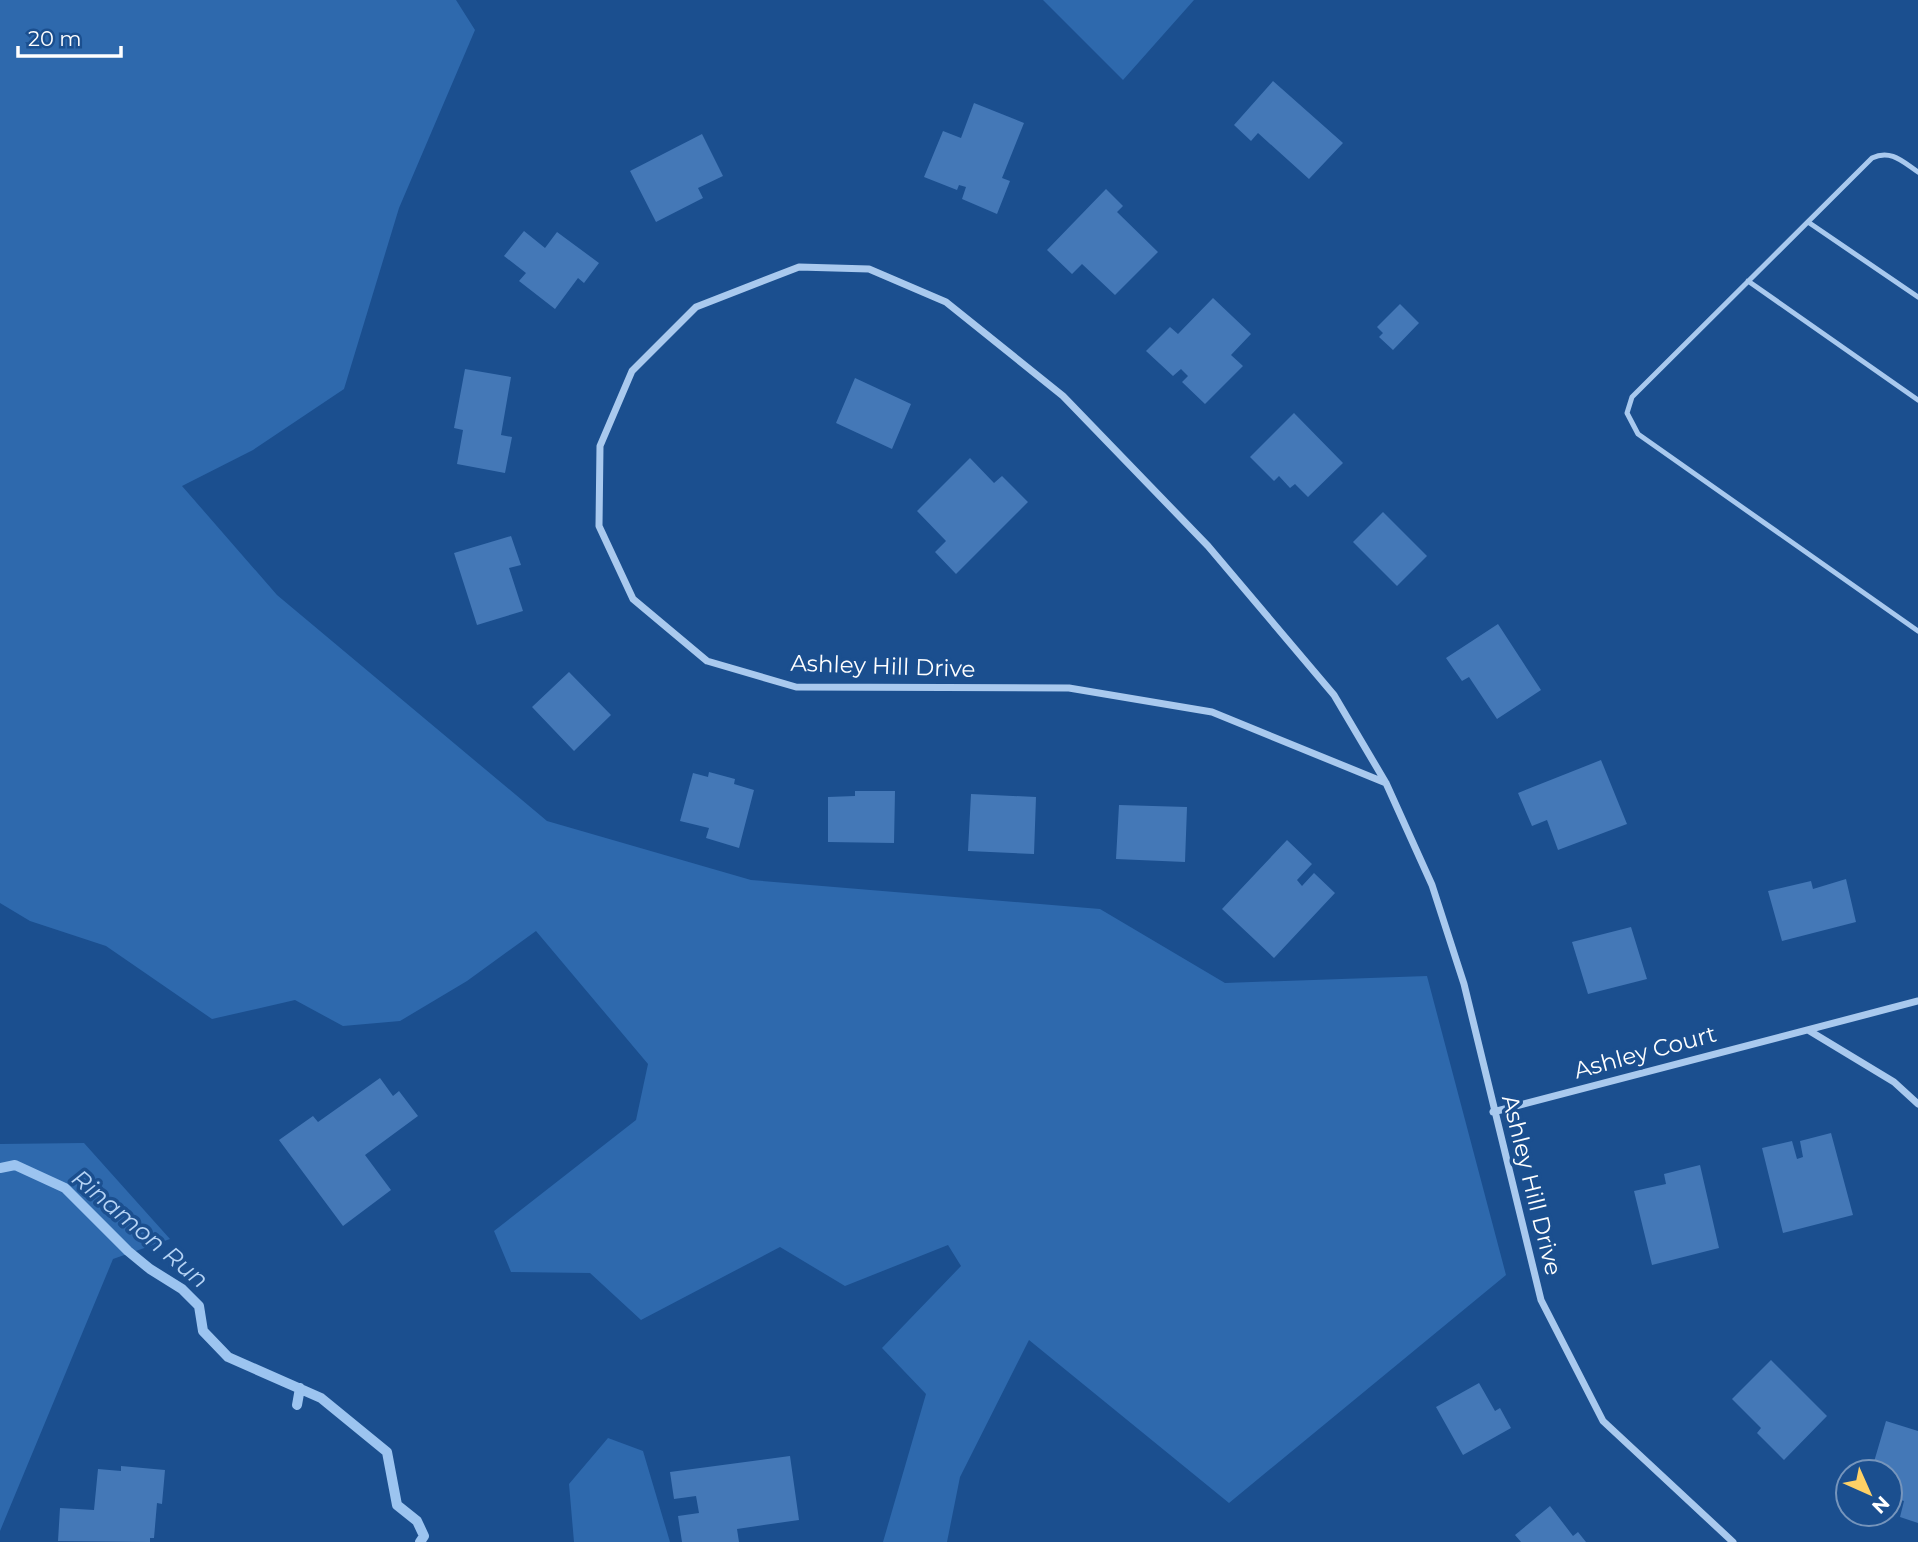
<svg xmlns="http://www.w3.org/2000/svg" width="1918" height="1542" font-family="Montserrat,sans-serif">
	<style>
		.green { fill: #2e69ad }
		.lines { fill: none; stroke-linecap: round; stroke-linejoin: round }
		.stream { stroke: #9cc4f0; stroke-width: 10 }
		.building { fill: #4478b7 }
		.service { stroke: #a9c9ee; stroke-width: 5 }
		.minor { stroke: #a9c9ee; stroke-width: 7 }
		.labels { text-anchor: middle; stroke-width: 7; stroke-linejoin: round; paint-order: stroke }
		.street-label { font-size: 23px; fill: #fff; stroke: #1b4f8f }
		.water-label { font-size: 24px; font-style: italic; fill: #b5d3f5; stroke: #1b4f8f }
	</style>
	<rect width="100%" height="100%" fill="#1b4f8f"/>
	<path class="green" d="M0,0H456L475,30L399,208L344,389L253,450L182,486L277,595L547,821L751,880L1100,909L1225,983L1427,976L1506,1275L1229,1503L1029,1340L960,1477L947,1542H883L926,1394L882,1348L961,1266L948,1245L845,1286L780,1247L641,1320L590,1273L511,1272L494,1231L636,1120L648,1064L536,931L467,981L400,1021L343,1026L295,1000L212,1019L106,946L30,921L0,903Z
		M1043,0H1194L1123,80Z
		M84,1143L170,1239L113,1259L0,1531V1144Z
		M608,1438L643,1451L670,1542H574L569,1484Z"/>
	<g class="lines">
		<path class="stream" d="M0,1168L15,1165L65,1188L128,1251L150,1269L182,1289L199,1306L203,1331L228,1357L321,1398L387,1452L397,1505L417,1521L424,1536L420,1542
			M297,1405L300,1388"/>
	</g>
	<path class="building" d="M1273,81L1343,143L1309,179L1258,133L1251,141L1234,125Z
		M974,103L1024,123L1002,178L1010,181L997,214L962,199L966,187L959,185L957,190L924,177L943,131L961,138Z
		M702,134L723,176L698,188L703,198L656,222L630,171Z
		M1106,189L1123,206L1117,212L1158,252L1115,295L1082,264L1072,274L1047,250Z
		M524,231L545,248L557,232L599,263L584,283L578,278L555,309L519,281L526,273L504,256Z
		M1213,298L1251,334L1231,355L1243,366L1205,404L1182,382L1188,376L1181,369L1173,376L1146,351L1170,327L1178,334Z
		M1400,304L1419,323L1393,350L1379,337L1383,333L1377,327Z
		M465,369L511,377L501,435L512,437L505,473L457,464L463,430L454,428Z
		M855,378L911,404L892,449L836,423Z
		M1294,413L1343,463L1308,497L1295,484L1290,488L1279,476L1274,481L1250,457Z
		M970,458L994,483L1002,476L1028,502L956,574L935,552L946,541L917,511Z
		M1383,512L1427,556L1397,586L1353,542Z
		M511,536L521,565L509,568L523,611L477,625L454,553Z
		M1498,624L1541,690L1497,719L1469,677L1462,681L1446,658Z
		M569,672L611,715L574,751L532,707Z
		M1601,760L1627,824L1558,850L1547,820L1532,826L1518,793Z
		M709,772L735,779L734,784L754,790L739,848L706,838L709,828L680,821L693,773L708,777Z
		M855,791H895L894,843L828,842V797L855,796Z
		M971,794L1036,797L1034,854L968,851Z
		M1119,805L1187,807L1185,862L1116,859Z
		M1287,840L1312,864L1297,880L1302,886L1314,873L1335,893L1274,958L1222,909Z
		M1846,879L1856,922L1782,941L1768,891L1811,881L1813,889Z
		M1631,927L1647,979L1588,994L1572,942Z
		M380,1078L393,1096L399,1091L418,1116L365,1155L391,1190L343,1226L279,1140L313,1116L318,1122Z
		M1831,1133L1853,1215L1783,1233L1762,1148L1792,1141L1797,1159L1803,1157L1800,1141Z
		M1700,1165L1719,1248L1652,1265L1634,1191L1666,1184L1664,1174Z
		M1771,1360L1827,1416L1784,1460L1757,1433L1761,1428L1732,1399Z
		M1479,1383L1495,1411L1500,1408L1511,1428L1463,1455L1436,1407Z
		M1886,1421L1918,1431V1523L1900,1517L1904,1501L1898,1499L1893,1517L1890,1516V1472H1871Z
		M790,1456L799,1520L737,1529L739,1542H682L678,1516L699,1513L696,1496L674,1499L670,1472Z
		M121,1466L165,1470L162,1504L157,1503L154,1538H150V1542L58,1541L60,1508L94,1510L98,1469L121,1471Z
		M1550,1506L1573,1536L1578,1532L1586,1542H1521L1515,1535Z"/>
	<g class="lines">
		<path class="service" d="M1918,172C1903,162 1891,149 1872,158L1632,397L1627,413L1638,434L1918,631
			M1808,222L1918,297
			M1748,281L1918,400"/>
		<path class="minor" d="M1386,783L1212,712L1069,688L796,687L707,661L633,599L599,526L600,446L632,371L696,307L799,267L869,269L946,302L1063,396L1208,546L1334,695L1386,783L1432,885L1464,984L1541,1300L1603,1421L1733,1542
			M1808,1030L1894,1082L1918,1104
			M1493,1112L1918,1001"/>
	</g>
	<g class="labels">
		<g class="street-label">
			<text transform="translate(883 666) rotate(2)" y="8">Ashley Hill Drive</text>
			<text transform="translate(1645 1052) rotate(-15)" y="8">Ashley Court</text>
			<text transform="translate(1532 1185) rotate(76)" y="8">Ashley Hill Drive</text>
		</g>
		<g class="water-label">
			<text transform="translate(140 1229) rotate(40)" y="8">Rinamon Run</text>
		</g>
	</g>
	<g transform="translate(1869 1493) rotate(135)"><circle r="33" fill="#1b4f8f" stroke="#7695bc" stroke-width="2"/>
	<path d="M0-5L12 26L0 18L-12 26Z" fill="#ffd166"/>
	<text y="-10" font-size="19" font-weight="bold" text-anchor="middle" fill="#ffffff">N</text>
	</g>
	<path d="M18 46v10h103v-10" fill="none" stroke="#ffffff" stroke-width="3.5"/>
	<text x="28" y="46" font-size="21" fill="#ffffff" stroke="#1b4f8f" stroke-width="5" paint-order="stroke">20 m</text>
</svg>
